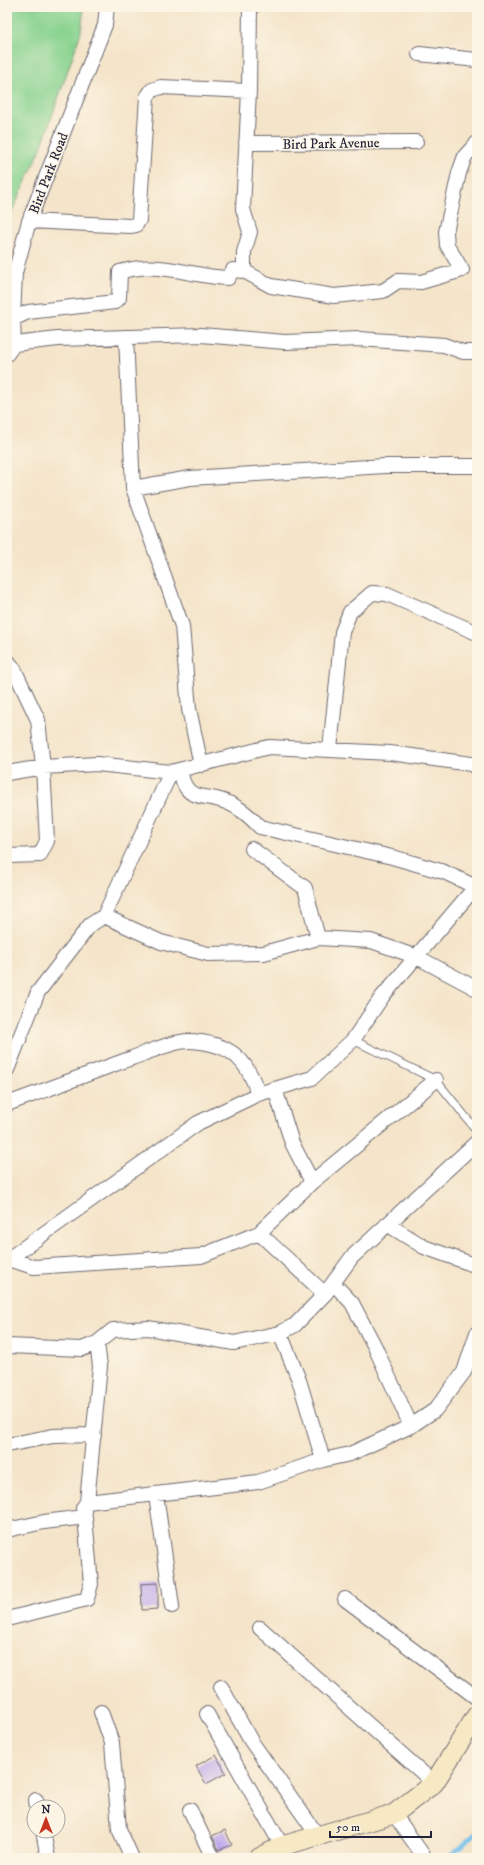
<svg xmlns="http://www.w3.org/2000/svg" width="484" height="1865" font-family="'IM FELL DW Pica',serif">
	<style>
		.green { fill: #89d390; stroke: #567a66 }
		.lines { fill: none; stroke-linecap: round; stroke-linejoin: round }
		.stream { stroke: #72c1ed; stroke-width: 4 }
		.building { fill: #b7a0ec }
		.lane-casing { stroke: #6c666d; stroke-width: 9 }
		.street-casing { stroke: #6c666d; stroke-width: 16 }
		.secondary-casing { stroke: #6c666d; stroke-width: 21 }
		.lane { stroke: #fff; stroke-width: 7 }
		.street { stroke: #fff; stroke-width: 14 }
		.secondary { stroke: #f6e9c3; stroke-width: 19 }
		.labels { text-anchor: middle; stroke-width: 3; stroke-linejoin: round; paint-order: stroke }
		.street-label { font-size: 14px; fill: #22223b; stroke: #fcf5e5 }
	</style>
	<rect width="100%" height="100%" fill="#fcf5e5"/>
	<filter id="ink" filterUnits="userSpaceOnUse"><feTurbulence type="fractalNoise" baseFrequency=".025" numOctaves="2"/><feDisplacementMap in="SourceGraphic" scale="8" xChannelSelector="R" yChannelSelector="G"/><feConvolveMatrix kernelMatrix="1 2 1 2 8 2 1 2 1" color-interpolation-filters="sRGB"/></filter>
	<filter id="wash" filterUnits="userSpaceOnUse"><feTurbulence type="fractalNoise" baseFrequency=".012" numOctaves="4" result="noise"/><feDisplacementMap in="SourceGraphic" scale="16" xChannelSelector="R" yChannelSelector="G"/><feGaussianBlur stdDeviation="0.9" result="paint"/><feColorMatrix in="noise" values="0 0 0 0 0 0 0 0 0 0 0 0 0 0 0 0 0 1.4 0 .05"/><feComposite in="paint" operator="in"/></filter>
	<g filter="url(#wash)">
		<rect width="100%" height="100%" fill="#f4e4c9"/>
		<path class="green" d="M7,7H84L81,32L40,151L7,222Z"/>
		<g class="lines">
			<path class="stream" d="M449,1858L477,1832"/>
		</g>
		<g id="blocks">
			<path class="building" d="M158,1583V1609L142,1610L141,1584Z
				M216,1755L226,1773L206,1784L196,1766Z
				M225,1830L232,1845L219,1850L212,1836Z"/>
		</g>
	</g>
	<g filter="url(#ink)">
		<use href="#blocks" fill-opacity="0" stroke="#6c666d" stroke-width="1"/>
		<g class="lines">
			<defs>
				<path id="lane" d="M353,1040L436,1080L477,1131"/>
				<path id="street" d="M419,54L477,60
					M246,143L416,142
					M29,221L130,226L136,225L139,220L147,97L152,90L161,87L249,91
					M244,271V252L250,232L243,209L249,91L250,7
					M13,319L28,312L115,302L119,298L120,272C159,260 188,276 228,278L233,270L244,271L271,286L334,296L383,291L398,281L421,282L462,270L447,245L446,232L459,173L465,156L477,143
					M126,337L133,488
					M14,344L13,319L15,273L29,221L105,25L107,7
					M7,354L14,344L58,339L201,335L285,342L359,339L444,345L463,352H477
					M7,660L14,669L38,720L43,767L47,841L40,855L7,856
					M330,749L342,632L350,612L372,593L387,594L477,633
					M201,765L189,709L182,626L133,488L190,478L385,466H477
					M180,771C187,804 201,792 226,802C240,807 250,817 260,827L392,857L444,872L476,887
					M7,773L43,767L97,764L171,772L269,747L390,753L471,764L477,768
					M252,849L305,888L318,938
					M104,916L161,942L208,954L264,953L318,938L371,941L417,957L477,989
					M7,1070L38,992L90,925L104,916L171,772
					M275,1089L292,1143L312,1182
					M7,1104C49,1089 90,1073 132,1058C146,1053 176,1040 190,1041C228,1043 247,1057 258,1094
					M387,1224L424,1247L477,1266
					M259,1233L325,1294
					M8,1259L34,1267L201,1256L259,1233L312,1182L436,1080
					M7,1260L198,1123L258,1094L312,1078L353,1040L382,997L477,885
					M333,1283L352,1303L375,1347L411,1426
					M280,1333L299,1380L323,1460
					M7,1346L82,1349L97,1343L113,1330L148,1328L234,1343L280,1333L295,1325L325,1294L352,1257L477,1142
					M7,1445L53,1436L94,1435
					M156,1495L172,1606
					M87,1502L100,1366L97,1343
					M7,1530L44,1522L85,1517L83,1508L87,1502L258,1482L323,1460L350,1454L411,1426L435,1410L464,1372L477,1333
					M345,1599L477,1698
					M7,1619L87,1599L91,1584L85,1517
					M260,1628L434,1783
					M221,1687L251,1741L318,1836
					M101,1712L112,1743L119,1829L132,1858
					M207,1714L282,1846
					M36,1800L37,1807
					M190,1810L213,1858
					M394,1814L425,1858
					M43,1831L48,1858"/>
				<path id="secondary" d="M259,1858L282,1846L394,1814L434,1783L477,1715"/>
			</defs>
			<use href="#lane" class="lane-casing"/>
			<use href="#street" class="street-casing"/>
			<use href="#secondary" class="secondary-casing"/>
			<use href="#lane" class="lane"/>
			<use href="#street" class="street"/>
			<use href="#secondary" class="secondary"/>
		</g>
	</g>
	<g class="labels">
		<g class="street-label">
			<text transform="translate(331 143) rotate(-1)" y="5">Bird Park Avenue</text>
			<text transform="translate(48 173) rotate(-69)" y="5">Bird Park Road</text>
		</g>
	</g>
	<rect width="484" height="1865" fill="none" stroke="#fcf5e5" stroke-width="24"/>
	<g transform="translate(46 1819)"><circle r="19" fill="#fcf5e5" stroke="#a5a1a1"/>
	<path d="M0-3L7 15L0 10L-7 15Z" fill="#c8321e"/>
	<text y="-6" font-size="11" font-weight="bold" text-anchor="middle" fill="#22223b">N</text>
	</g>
	<path d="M330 1831v6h101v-6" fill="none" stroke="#22223b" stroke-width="2"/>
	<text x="336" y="1831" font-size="12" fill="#22223b" stroke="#fcf5e5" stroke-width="3" paint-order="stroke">50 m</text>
</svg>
